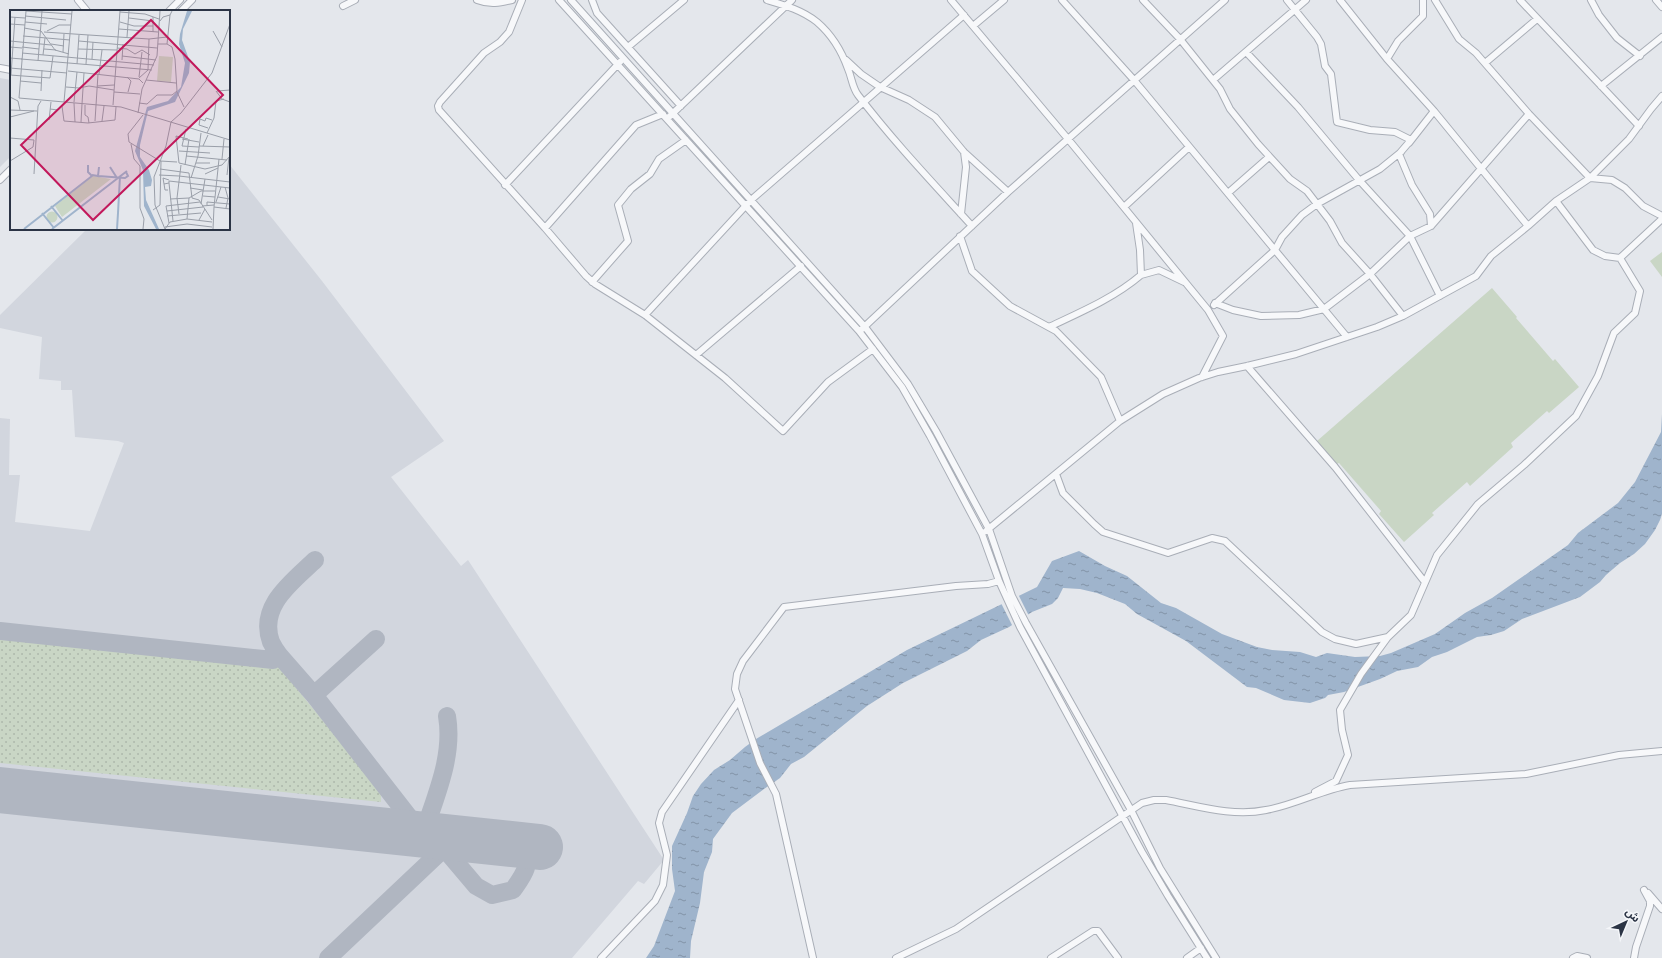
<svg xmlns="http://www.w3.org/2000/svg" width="1662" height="958" font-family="'Noto Sans','Noto Sans Arabic',sans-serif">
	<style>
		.built { fill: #d2d6de }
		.grass { fill: url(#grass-dots) }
		.park { fill: #c9d6c5 }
		.water { fill: url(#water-ripples) }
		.pier { fill: #e4e7ec }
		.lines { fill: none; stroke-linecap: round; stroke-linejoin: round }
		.taxiway { stroke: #b0b6c1; stroke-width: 18 }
		.runway { stroke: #b0b6c1; stroke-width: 46 }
		.minor-casing { stroke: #a9aeb7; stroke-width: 8 }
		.minor { stroke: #f7f8fa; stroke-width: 6 }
		.inset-river { fill: none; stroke: #9fb4cc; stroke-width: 2 }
		.inset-road { fill: none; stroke: #9a9fa9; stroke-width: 1 }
		.view { fill: #c2185b; fill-opacity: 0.15; stroke: #c2185b; stroke-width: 2 }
		.inset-edge { fill: none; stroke: #2b3445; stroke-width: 2 }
	</style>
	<defs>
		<pattern id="grass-dots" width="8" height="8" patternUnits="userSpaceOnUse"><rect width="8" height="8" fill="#c9d6c5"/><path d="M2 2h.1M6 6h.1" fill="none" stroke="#adb8ab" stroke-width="1.8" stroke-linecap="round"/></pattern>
		<pattern id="water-ripples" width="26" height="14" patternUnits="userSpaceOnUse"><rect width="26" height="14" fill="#9fb4cc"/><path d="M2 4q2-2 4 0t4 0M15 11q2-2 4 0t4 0" fill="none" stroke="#8293a7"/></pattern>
	</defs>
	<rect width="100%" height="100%" fill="#e4e7ec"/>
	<path class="built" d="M0,78L11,80V156L0,167Z
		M229,164L322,281L444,441L391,477L461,566L468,560L664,860L644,884L638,881L572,958H0V418L10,419L9,475H20L15,522L90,531L124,443L118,441L75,437L72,390H61V381L39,379L42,337L0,328V315L87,229H229Z"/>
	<path class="grass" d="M0,635L238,660L279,667L378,788L381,796V802L0,763Z"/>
	<path class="park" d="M1662,252V277L1650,261Z
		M1492,288L1517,317L1516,318L1553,361L1555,359L1579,387L1549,413L1547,411L1511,443L1513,447L1470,486L1467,482L1432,513L1434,515L1404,542L1379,514L1381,511L1339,463L1337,464L1317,441Z"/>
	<path class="water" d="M1662,414V514L1660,520L1655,530L1645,544L1634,554L1620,563L1606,575L1600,582L1580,597L1522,619L1504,631L1491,635L1477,637L1447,652L1432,657L1418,667L1397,671L1380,679L1344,692L1328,695L1325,698L1310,703L1284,700L1256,688L1247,687L1186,641L1137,614L1125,604L1097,593L1080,589L1063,588L1058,598L1052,604L1032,612L1009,627L981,640L967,651L903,683L867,706L804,757L791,764L780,778L764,789L732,813L713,839L712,852L704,872L700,903L691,941L690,958H646L654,946L675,891L672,869V846L687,813L693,796L701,784L714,770L730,760L745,747L756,739L907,650L1037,587L1052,561L1079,551L1105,566L1127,576L1161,603L1176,608L1222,634L1257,647L1272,650L1300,652L1316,657L1327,653L1355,657L1380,656L1391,653L1435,634L1465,613L1492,598L1568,545L1578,533L1618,503L1635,482L1661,432Z"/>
	<path class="pier" d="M1018,594L1029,616L1013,627L1001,603Z"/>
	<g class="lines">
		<path class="taxiway" d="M0,631L273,660L279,655C276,651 273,646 271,642C258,606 292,582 315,560
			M279,655L314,695L376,639
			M314,695L423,835L443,847L476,886L492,895L513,890C524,874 531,866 525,846
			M423,835C435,797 454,757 447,716
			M328,958L455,838"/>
		<path class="runway" d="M0,790L540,847"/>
		<defs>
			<path id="minor" d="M78,0L87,11
				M477,0C490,5 500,3 512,0
				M522,0L509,32L500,42L484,53L440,102L438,106L439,110L545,228L586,276L595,284L645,315L725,378L783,431L828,382L873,349
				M559,0L859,331L902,387L930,436L982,534L999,581L1020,627L1142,852L1168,896L1207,958
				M571,0L865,327L908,384L936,431L989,529L1012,596L1026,623L1131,810L1160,868L1216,958
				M592,0L597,13L681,106
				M767,0C784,5 802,10 817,22C831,34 842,52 848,69C852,78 852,87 858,95C893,141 933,183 972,226
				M951,0L1068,139L1208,310L1223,336L1202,377
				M1062,0L1134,80L1347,337
				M1143,0L1180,39L1220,89L1230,109L1258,144L1290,179L1307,191L1330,221L1342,243L1370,274L1403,316
				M1287,0L1317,37L1321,44L1325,66L1331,74L1337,122L1370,130L1395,132L1411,140L1399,154L1412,185L1430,214L1431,226
				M1340,0L1387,59L1434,111L1528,226
				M1435,0L1459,39L1476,53L1529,114L1590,178L1612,180L1625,188L1643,206L1662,216
				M1520,0L1639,126
				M1591,0L1599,15L1617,38L1640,56
				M1656,0L1662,7
				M343,6L355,0
				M169,11L180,0
				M181,11L192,0
				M973,26L1004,0
				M628,47L684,0
				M1246,52L1298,107L1359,180L1410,236L1440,296
				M1387,59L1398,41L1423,16V0
				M846,60L861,74L880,87L909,100L935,117L964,152L1008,192
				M1485,63L1537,19
				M0,68L11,70
				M1213,80L1306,0
				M1601,86L1662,37
				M670,116L792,0
				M1409,143L1434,111
				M0,180L11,169
				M505,185L620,62
				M1228,193L1269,157
				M1556,201L1593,250L1605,256L1620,258L1662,219
				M1124,207L1189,147
				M961,214L966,167L964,152
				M545,228L636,125L663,114
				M960,236L972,271L1010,306L1056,331L1101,377L1120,421
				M1141,275L1159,270L1184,282
				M592,282L628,241L618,205L631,189L650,174L659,159L686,140
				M1215,303L1233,310L1261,316L1299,315L1324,309L1370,274L1410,236L1431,226L1529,114
				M1214,305L1275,250L1282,237L1302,215L1317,204L1380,169L1401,152
				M645,315L751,200L964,15
				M1049,327C1081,312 1114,298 1141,275L1140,250L1136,223
				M862,329L1008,192L1225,0
				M696,355L801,266
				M1247,366L1335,467L1424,581
				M1056,474L1063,493L1094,524L1103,532L1168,553L1212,538L1225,541L1322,632L1335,639L1356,644L1388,637L1411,615L1437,555L1478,504L1524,465L1576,416L1598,376L1614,333L1635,313L1640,291L1620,258
				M986,531L1120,421L1163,394L1199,378L1218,372L1247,366L1296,354L1377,327L1403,316L1476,276L1491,256L1528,226L1556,201L1590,178L1629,139L1651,109L1662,96
				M1315,792L1336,781L1348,755L1342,730L1340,710L1361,674L1388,637
				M1648,893L1662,909
				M601,958L655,901L663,885L667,855L659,823L662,812L739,700
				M813,958L776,794L760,763L735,689L737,674L743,661L784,607L956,586L988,584L999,581
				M896,958L956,929L1142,803L1154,800H1166C1198,806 1233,817 1266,810C1295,805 1321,790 1350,785L1526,774L1619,755L1662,751
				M1051,958L1093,931H1098L1118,958
				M1187,958L1201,948
				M1573,958L1577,956L1587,958
				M1634,958L1636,947L1650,906V901L1644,890"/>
		</defs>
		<use href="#minor" class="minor-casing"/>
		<use href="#minor" class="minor"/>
	</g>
	<g transform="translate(10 10)">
		<rect width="220" height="220" fill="#e4e7ec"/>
		<path d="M83,166L101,169L52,207L45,196ZM36.5 207a5.5 5.5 0 1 1 11 0a5.5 5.5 0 1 1-11 0Z" fill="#c9d6c5"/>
		<path d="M149,46L163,47L161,72L147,71Z" fill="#c9d6c5"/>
		<path d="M177,1H182L173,19L172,30L180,52L179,63L165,92L138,101L130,135V147L139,160L142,170L141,176L135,177L136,190L149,219H146L134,196L133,160L125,141L137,97L158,91L171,77L175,53L169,34L170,24Z" fill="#9fb4cc"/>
		<path class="inset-river" d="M100,157L107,168M82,165L88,166L89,157M88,166L115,168L118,166L116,162M41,196L53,211M32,203L44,218M108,203L110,166M14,219L82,166L78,162V155M42,219L117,161M107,219L108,203"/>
		<path class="inset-road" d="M16,1L9,88L111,97L220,130M16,1L62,4M110,2L135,4L149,9M15,6L56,10M0,7L15,8M119,8L143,11M150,11L153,7L160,5L162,1M15,12L37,14M110,12L124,16H143M0,14L15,15M14,18L31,21L45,40L59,44M109,19L148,22M37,21L49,15H61M203,21L212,37M34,22L139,29L157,27M143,22V7M13,26L60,30M117,27L119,1M0,31L41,35M69,31L147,38M41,34L54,36M148,34H157L160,5M0,37L12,38M12,37L29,39M107,38L117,39L125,44L132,40L140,45M34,39L46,40M68,39L107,40M53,42L54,24M12,43L144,55M33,45L35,28M112,46L146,50M0,48L12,49M11,49L142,60M82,49L83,32M112,50L113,34M28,51L32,1M67,54L69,25M76,54L78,25M0,58L57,63M58,61L129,69L133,73M89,64L92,40M0,65L40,68L43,46M1,65L5,7M117,67L121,71L118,82M129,67L132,42M129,68L138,60L139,29M136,70L166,73M10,71L31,73M87,76L104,75M56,77L69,78L79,76L104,80M31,81L32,60M206,81L212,89L220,92M207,81L220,80M104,82L130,84M167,82L174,97M0,87L8,91L10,100M54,92L62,1M64,92L67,62M64,93L65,112M129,93L137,94L147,85H162L167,81L165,49L162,37L157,34M72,94L74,63M75,95V105L78,107L79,113M103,95L110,1M52,96L54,111L78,113L105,110L106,97M40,99L48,100L52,96M0,100L27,101M128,103L132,79L147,46L150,1M133,105L118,124L119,132L150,151L167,152M0,107L24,101M39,110L41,92M85,111L88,64M92,111L94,96M71,112L72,94M198,118L189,115L190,109L195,111L196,108L202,110M176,119L172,136L189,137M197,123L204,108L206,91L214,89M0,128L24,130M172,129L189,132M178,129L166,126L169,153L195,159L212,155L220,146M121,134L124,149L130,156V198L134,209L133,219M189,136L220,137M193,136L198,125M169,141L200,143M176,146L217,150M212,149L214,129M0,151L23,137L24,130M186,153H200M175,155L179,129M150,159L179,163L182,188L189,190L202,210M24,164L28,96L31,91M195,164L208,158M149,165L169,166M217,165L219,147M169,166L220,172M181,168L188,146L191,123M159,173L163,211M154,174L159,173V171L220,178M215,177L218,188L216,198M180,178L193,180M158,180H155L153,168L159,170M193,186L205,187M208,187L220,189M160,189L179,188L191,181H205M206,192L211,177M191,194L195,169M197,195V192L220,194M192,196L204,195M204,197L209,149M143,200L150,195L151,151M157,201L193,197M169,204L167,188L171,155M157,206L191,203M177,209L179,188M189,210L195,199M159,213L156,196L190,192M155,217L177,214L202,217M155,219L145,195L144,167L156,136L161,112L171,103L202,63L220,14M155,219L160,212L177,209L202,212M203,219L204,197L220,199"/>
		<path class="view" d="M141,10L213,85L83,210L11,135Z"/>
		<rect width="220" height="220" class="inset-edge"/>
	</g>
	<g transform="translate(1626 922) rotate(44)" stroke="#f4f6f9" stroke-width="3" paint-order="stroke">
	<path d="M0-3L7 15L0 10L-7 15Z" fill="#2b3445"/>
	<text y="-6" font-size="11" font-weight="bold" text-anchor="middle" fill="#2b3445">ش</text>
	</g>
</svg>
